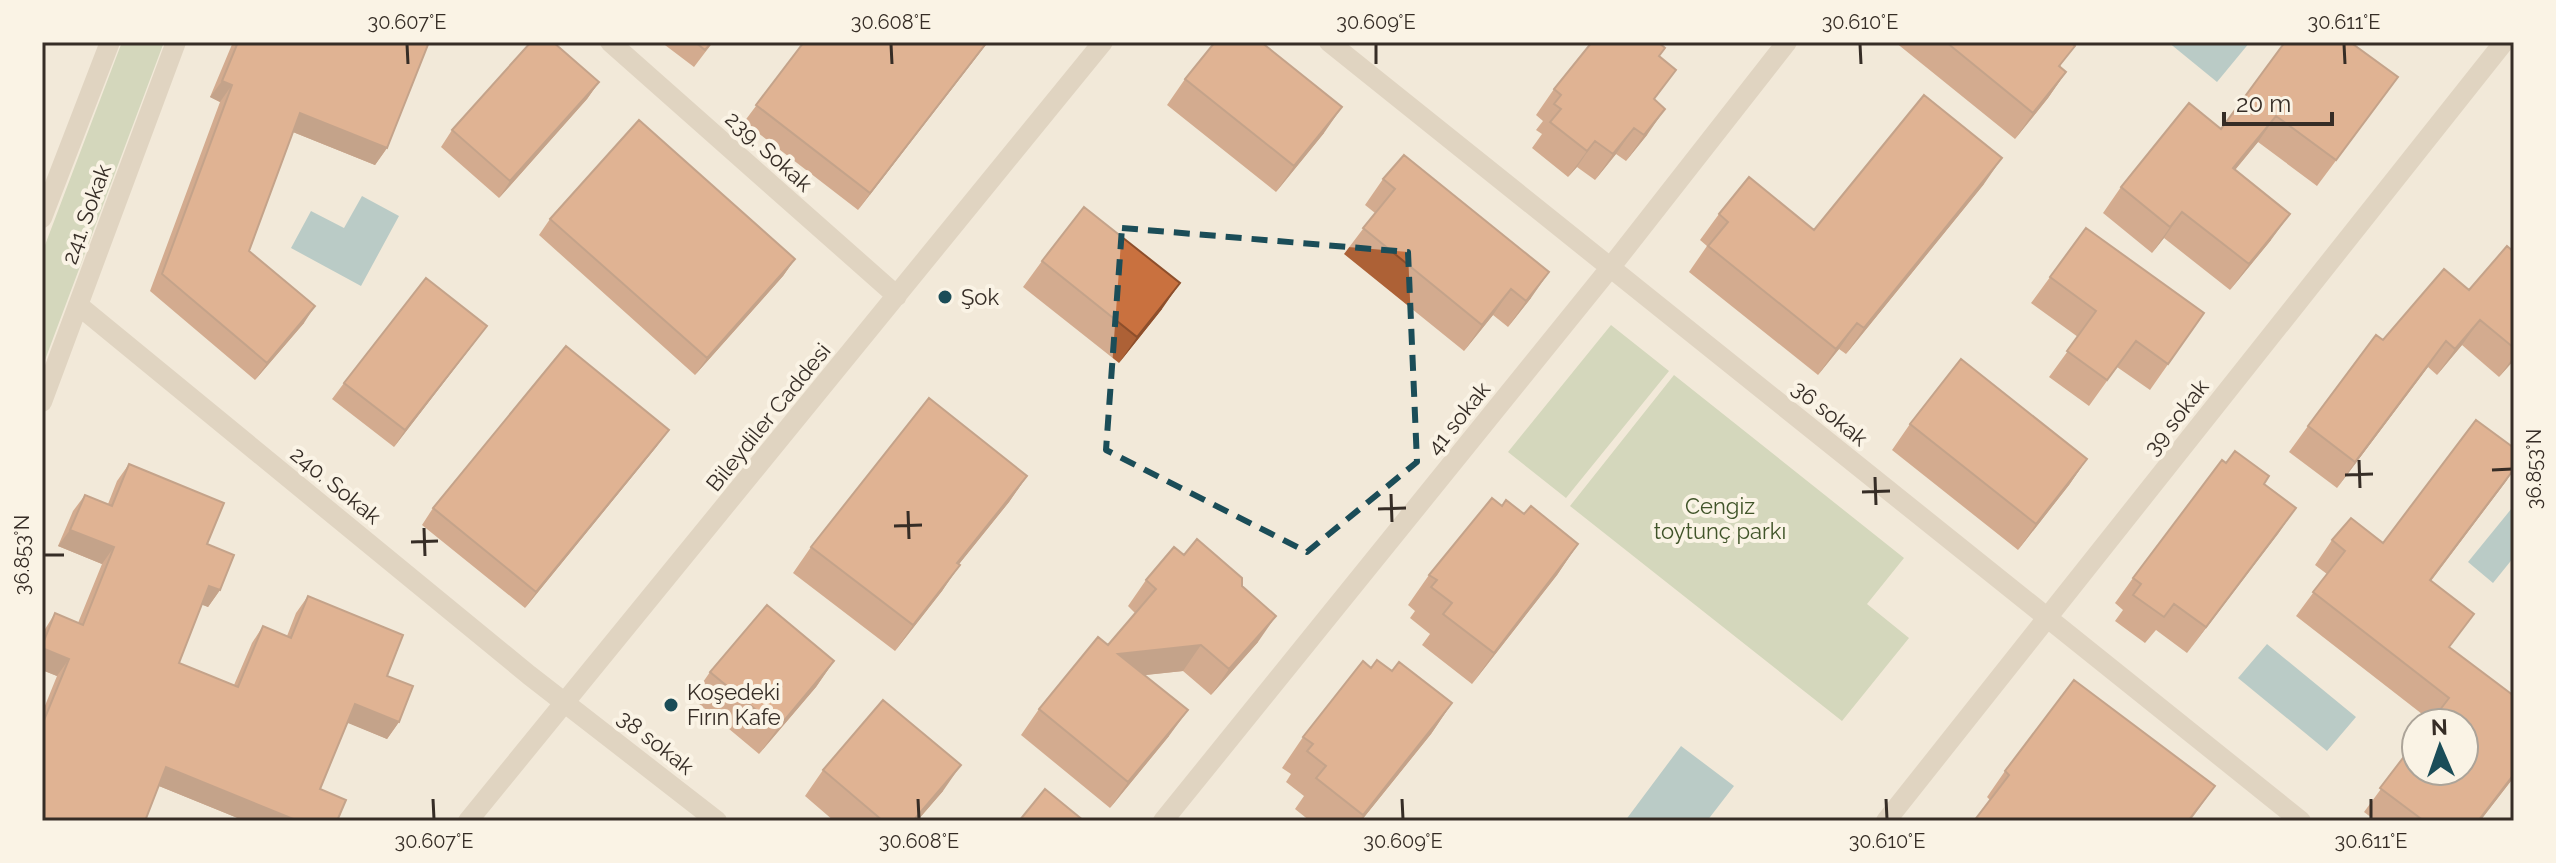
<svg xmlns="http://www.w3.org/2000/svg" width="2556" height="863" font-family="Raleway,sans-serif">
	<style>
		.green { fill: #afc199 }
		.water { fill: #77a7b0 }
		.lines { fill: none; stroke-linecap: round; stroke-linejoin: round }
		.minor { stroke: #cabaa5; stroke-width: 20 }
		.wall { fill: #ad6136 }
		.shaded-wall { fill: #8d4f2c }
		.building { fill: #c9713f; stroke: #8d4f2c; stroke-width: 2 }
		.marked { fill: none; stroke: #1b4d58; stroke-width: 6; stroke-dasharray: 16 10; stroke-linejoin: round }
		.ticks { fill: none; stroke: #362d26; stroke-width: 3 }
		.poi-dot { fill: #1b4d58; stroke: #faf3e5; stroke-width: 3 }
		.labels { text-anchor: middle; stroke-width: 8; stroke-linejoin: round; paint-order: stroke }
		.street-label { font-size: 22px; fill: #362d26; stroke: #faf3e5 }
		.poi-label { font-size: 22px; fill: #362d26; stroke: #faf3e5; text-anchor: start }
		.park-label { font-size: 22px; fill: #405429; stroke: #faf3e5 }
		.neatline { fill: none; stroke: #362d26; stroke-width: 3 }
		.ticks-label { font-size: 20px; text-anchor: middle; fill: #362d26 }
	</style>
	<rect width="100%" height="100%" fill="#f2e9d9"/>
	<path class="green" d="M122,42H164L42,368V253Z
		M1611,325L1669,371L1566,498L1508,452Z
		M1674,375L1904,558L1867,604L1909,638L1842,721L1570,506Z"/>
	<path class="water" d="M2168,42H2250L2217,82Z
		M362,196L399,216L361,286L291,248L311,211L344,228Z
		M2512,508L2514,557L2493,583L2468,562Z
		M2267,644L2356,717L2327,751L2238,678Z
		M1681,746L1734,786L1707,821H1625Z"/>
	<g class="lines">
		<path class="minor" d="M610,42L897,296
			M1329,42L2301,821
			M42,218L110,42
			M78,305L529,675L717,821
			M42,402L176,42
			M468,821L1103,42
			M1163,821L1610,268L1787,42
			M1886,821L2504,42"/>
	</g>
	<path class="wall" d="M233,42H429L387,148L375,165L293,132L249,251L304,323L255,380L150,291L220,102L210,97Z
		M661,42H713L694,67Z
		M804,42H988L858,210L744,122Z
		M1895,42H2070L2060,67L2066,72L2048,98L2015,139Z
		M2285,42L2379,103L2317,186L2258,142L2235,170L2271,240L2230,290L2164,238L2152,253L2103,213L2121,187L2221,129Z
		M1659,57L1655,100L1647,135L1626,161L1616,154L1595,180L1577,167L1568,177L1532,148L1542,134L1536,130L1543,121L1536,115L1554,89Z
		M1185,79L1324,133L1276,192L1167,105Z
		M599,82L587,99L499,198L441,147L452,130Z
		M1383,179L1531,298L1508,327L1493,315L1464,351L1344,254L1375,213L1365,205Z
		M1984,184L1846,354L1839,349L1818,375L1689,272L1707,246L1700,240L1719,214L1814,230Z
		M550,219L795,259L783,276L695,375L539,235Z
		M2086,228L2204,313L2150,390L2117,367L2089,406L2049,377L2078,337L2031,303Z
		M2514,252V360L2499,377L2462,345L2437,375L2428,367L2337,488L2289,452L2308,426L2383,340L2469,290Z
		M1042,261L1162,309L1119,363L1023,287Z
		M487,326L394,447L332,399L344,383Z
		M1910,424L2087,459L2069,485L2018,550L1892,450Z
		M657,446L525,608L422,525L433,508Z
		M2226,463L2264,484L2296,508L2187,653L2156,630L2145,643L2115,621L2123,610L2115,603L2133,578Z
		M129,464L207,544L220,590L208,607L202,604L179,663L234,685L252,643L263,626L287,636L296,613L308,596L387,676L399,722L387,739L347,722L320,789L337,821H245L159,786L42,821V713L57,676L42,670V634L55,613L78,623L102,564L58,546L73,511L85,495L108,504L117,481Z
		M1027,476L1009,502L959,564L942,591L895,651L793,573L811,547Z
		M2507,480L2431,581L2450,648L2514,696V777L2480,821H2376L2364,812L2431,721L2296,616L2327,574L2315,565L2332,540L2383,543Z
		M1502,506L1524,514L1578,544L1557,575L1472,684L1422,645L1430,634L1410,618L1415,611L1408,605L1429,575Z
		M1184,555L1242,586L1258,642L1211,695L1183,671L1144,675L1169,736L1110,808L1021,735L1039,709L1108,645L1135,613L1128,606L1146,580Z
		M834,661L816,687L759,754L692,698L710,672Z
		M1371,668L1392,671L1452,703L1431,734L1361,821H1310L1295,809L1304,796L1286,782L1291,774L1282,768L1303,737Z
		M823,770L943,791L917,821H834L805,796Z
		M2005,771L2215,786L2190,821H1974L1990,800L1987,797Z"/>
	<path class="shaded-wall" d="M987,42H988L858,210L870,193Z
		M2066,72L2048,98L2015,139L2033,113Z
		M222,81L232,85L220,102L210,97Z
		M599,82L587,99L499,198L510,181Z
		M1342,107L1324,133L1276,192L1294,166Z
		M1665,109L1647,135L1626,161L1644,135Z
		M300,113L387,148L375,165L288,130Z
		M2276,116L2258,142L2215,194L2233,168Z
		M1634,128L1616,154L1595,180L1613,154Z
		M1595,141L1577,167L1568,177L1587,151Z
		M2002,158L1984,184L1846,354L1864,328Z
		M2182,212L2164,238L2152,253L2170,227Z
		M2290,214L2271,240L2230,290L2249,264Z
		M795,259L783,276L695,375L707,358Z
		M1549,272L1531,298L1508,327L1526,301Z
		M1180,283L1162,309L1119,363L1137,337Z
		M1511,289L1493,315L1464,351L1482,325Z
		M315,306L304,323L255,380L267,363Z
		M2480,320L2462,345L2437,375L2455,349Z
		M1857,323L1839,349L1818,375L1836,349Z
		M487,326L475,342L394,447L405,430Z
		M2446,341L2428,367L2337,488L2355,462Z
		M2514,356V360L2499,377Z
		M669,430L657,446L525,608L536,592Z
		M2087,459L2069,485L2018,550L2036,524Z
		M2514,469L2507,480L2413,604L2430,580Z
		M1027,476L1009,502L939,589L957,563Z
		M2296,508L2278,534L2187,653L2206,627Z
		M70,530L114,547L102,564L58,546Z
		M1578,544L1557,575L1472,684L1494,653Z
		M960,565L942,591L895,651L913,625Z
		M209,586L220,590L208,607L197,603Z
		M1276,616L1258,642L1211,695L1229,669Z
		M1201,645L1183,671L1100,680L1118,654Z
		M42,648L69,659L57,676L42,670Z
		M834,661L816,687L759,754L778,728Z
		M1452,703L1431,734L1361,821H1359Z
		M355,704L399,722L387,739L343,721Z
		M1188,710L1169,736L1110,808L1128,782Z
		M961,765L943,791L917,821H913Z
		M166,767L298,821H245L154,784Z
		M2514,774V777L2480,821H2478Z"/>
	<path class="building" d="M238,42H429L387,148L300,113L249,251L315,306L267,363L162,274L232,85L222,81Z
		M531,42H553L599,82L510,181L452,130Z
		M695,42H712L705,50Z
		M804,42H987L870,193L756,105Z
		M1215,42H1261L1342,107L1294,166L1185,79Z
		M1592,42H1658L1665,48L1659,56L1676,70L1654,99L1665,109L1644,135L1634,128L1613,154L1595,141L1587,151L1550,122L1561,109L1554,104L1561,95L1554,89Z
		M1946,42H2070L2075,46L2059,66L2066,72L2033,113Z
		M2285,42H2350L2398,77L2336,160L2276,116L2233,168L2290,214L2249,264L2182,212L2170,227L2121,187L2189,103L2221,129Z
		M1924,95L2002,158L1864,328L1857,323L1836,349L1708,246L1728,222L1719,214L1749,177L1814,230Z
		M639,120L795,259L707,358L550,219Z
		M1404,155L1549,272L1526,301L1511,289L1482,325L1363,228L1395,189L1383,179Z
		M1084,207L1180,283L1137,337L1042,261Z
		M2086,228L2204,313L2168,364L2136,341L2107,380L2067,351L2096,311L2050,277Z
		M2507,246L2514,252V348L2480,320L2455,349L2446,341L2355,462L2308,426L2376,335L2383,340L2444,269L2469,290Z
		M426,278L487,326L405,430L344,383Z
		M566,346L669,430L536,592L433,508Z
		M1961,359L2087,459L2036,524L1910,424Z
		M929,398L1027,476L957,563L960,565L913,625L811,547Z
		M2476,420L2514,448V469L2430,580L2474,614L2449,647L2514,696V774L2478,821H2424L2380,788L2416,741V771H2464V723H2430L2449,698L2313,592L2345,551L2332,540L2351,518L2383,543Z
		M2235,451L2269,476L2264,484L2296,508L2206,627L2174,604L2164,617L2133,595L2141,584L2133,578L2222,460L2226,463Z
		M129,464L224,503L207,544L234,555L220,590L209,586L179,663L238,687L263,626L291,638L308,596L403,635L387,676L413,686L399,722L355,704L320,789L346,800L337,821H298L166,767L145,821H42V725L69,659L42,648V646L55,613L83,625L114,547L70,530L85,495L112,506Z
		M1492,498L1502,506L1506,500L1524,514L1531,506L1578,544L1494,653L1443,614L1452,603L1431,587L1437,580L1429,575Z
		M1197,539L1242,578V586L1276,616L1229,669L1201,645L1118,654L1188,710L1128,782L1039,709L1098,637L1108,645L1156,589L1146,580L1174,547L1184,555Z
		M767,605L834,661L778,728L710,672Z
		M1377,660L1392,671L1399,662L1452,703L1363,815L1316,778L1326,766L1307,751L1313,744L1303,737L1363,661L1371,668Z
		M2074,680L2215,786L2188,821H1974L2009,775L2005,771Z
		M883,700L961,765L913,821H883L823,770Z
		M1045,789L1084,821H1019Z"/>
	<path d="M0 0H2556V863H0ZM1122,228L1408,252L1417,462L1307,552L1106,450Z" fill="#f2e9d9" fill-opacity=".55" fill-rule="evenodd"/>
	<path class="marked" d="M1122,228L1408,252L1417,462L1307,552L1106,450Z"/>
	<path class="ticks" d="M407,44L408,64M891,44L892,64M1376,44V64M1860,44L1861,64M2344,44L2345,64M2359,460L2360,488M2492,470L2512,469M2345,475L2373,474M1875,477L1876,505M1862,492L1890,491M1391,494L1392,522M1378,509L1406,508M908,511L909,539M894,526L922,525M424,528L425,556M411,542L438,541M44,555H64M433,799L434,819M918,799L919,819M1402,799L1403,819M1886,799L1887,819M2371,799V819"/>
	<g class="poi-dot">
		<circle cx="945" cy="297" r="8"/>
		<circle cx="671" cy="705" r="8"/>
	</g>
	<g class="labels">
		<g class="street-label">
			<text transform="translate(769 151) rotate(42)" y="8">239. Sokak</text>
			<text transform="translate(86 214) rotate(-70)" y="8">241. Sokak</text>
			<text transform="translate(1830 413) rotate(39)" y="8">36 sokak</text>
			<text transform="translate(768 417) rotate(-51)" y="8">Bileydiler Caddesi</text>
			<text transform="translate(2176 417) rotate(-52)" y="8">39 sokak</text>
			<text transform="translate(1458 418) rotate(-51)" y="8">41 sokak</text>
			<text transform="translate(336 485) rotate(39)" y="8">240. Sokak</text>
			<text transform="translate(656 742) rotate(38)" y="8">38 sokak</text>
		</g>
		<g class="poi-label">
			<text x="961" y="305">Şok</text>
			<text x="687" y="700">Koşedeki<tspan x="687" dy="25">Fırın Kafe</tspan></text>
		</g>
		<g class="park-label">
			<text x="1720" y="514">Cengiz<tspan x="1720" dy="25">toytunç parkı</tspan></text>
		</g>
	</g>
	<rect width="2556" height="863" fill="none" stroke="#faf3e5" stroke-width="88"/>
	<g transform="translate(2440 747) rotate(358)"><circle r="38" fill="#faf3e5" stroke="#aca499" stroke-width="2"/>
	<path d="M0-6L14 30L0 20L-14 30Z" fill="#1b4d58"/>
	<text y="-12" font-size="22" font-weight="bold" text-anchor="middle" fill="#362d26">N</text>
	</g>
	<path d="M2224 112v12h108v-12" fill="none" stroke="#362d26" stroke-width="4"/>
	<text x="2236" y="112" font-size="24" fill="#362d26" stroke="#faf3e5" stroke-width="6" paint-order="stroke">20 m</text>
	<rect x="44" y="44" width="2468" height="775" class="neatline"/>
	<g class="ticks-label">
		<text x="407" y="29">30.607°E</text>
		<text x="891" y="29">30.608°E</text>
		<text x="1376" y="29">30.609°E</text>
		<text x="1860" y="29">30.610°E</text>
		<text x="2344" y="29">30.611°E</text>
		<text transform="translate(2534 469) rotate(-90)" y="7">36.853°N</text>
		<text transform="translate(22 555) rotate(-90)" y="7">36.853°N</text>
		<text x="434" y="848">30.607°E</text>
		<text x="919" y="848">30.608°E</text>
		<text x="1403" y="848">30.609°E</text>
		<text x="1887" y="848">30.610°E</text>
		<text x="2371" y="848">30.611°E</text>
	</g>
</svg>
